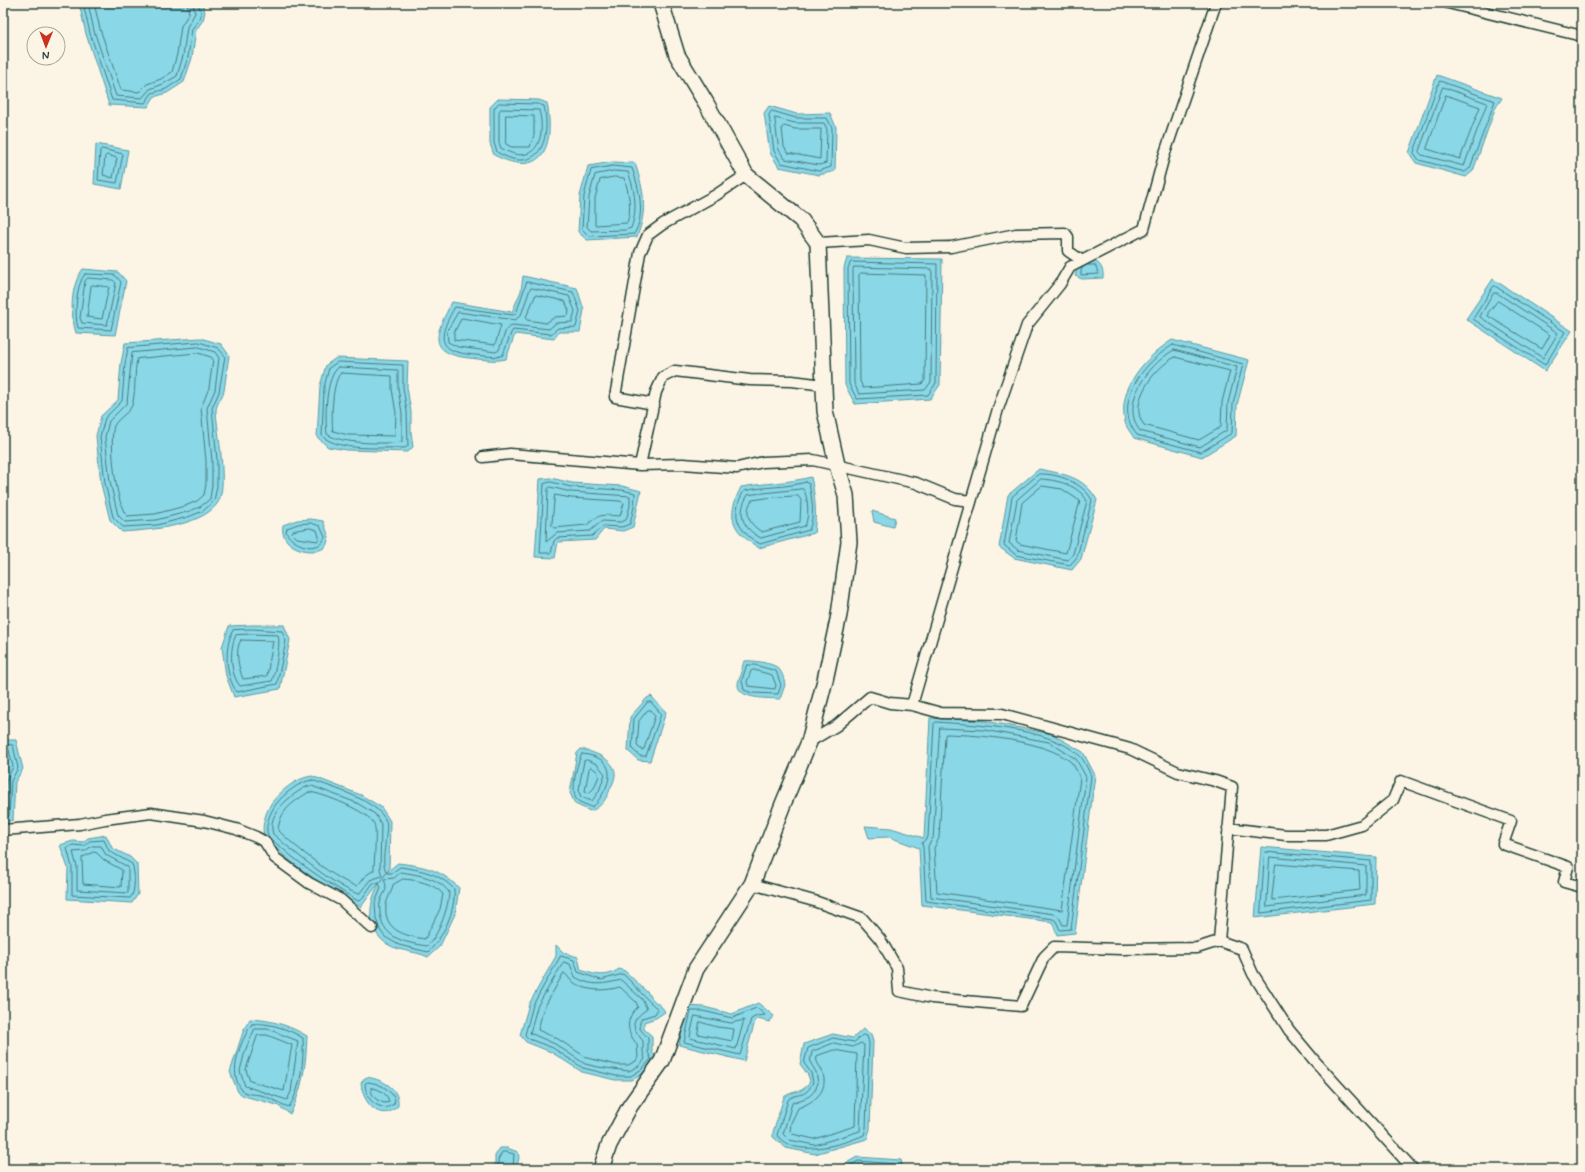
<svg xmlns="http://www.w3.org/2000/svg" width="1585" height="1172" font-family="Mynerve,sans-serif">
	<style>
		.water { fill: #89d7e7; stroke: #5f999f }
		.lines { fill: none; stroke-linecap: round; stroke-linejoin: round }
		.shore { stroke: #497b7c; stroke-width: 1 }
		.street-casing { stroke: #1f3d34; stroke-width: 13 }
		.secondary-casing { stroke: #1f3d34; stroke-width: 18 }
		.street { stroke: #fcf5e5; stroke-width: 10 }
		.secondary { stroke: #fcf5e5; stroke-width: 15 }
	</style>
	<rect width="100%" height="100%" fill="#fcf5e5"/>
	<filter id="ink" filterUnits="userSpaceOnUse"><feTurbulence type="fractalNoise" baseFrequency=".025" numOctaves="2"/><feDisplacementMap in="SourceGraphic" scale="8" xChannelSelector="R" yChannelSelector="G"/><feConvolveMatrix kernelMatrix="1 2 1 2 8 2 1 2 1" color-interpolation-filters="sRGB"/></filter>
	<g filter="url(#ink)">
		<path class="water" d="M79,3H202L205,12L203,20L196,30L192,58L184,82L167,93L154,97L148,107L109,105L86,34Z
			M1437,75L1502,98L1495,109L1473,171L1466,177L1416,163L1409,153Z
			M498,99L539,100L547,103C555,146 543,180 494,155L490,144V107Z
			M769,106L797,114L830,113L836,127L835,171L819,175L779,167L770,153L764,113Z
			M96,144L128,150L121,189L94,184Z
			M613,162L635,163C644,192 648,208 637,237L587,240L578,232L580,196L588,166Z
			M847,258L942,259L940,385L930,399L855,404L845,385L844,268Z
			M1092,259C1100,263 1104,269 1103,278L1082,279L1075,276L1077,268Z
			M83,269L118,272L126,281L115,335L76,333C70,314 70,285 83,269Z
			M523,276L577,288L584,310L580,332H559L554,339L515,334L506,359C493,362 481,359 469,358C424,353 437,331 452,302L512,312L521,291Z
			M1493,279L1572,331L1545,371L1466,319Z
			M200,338L221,344L229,355C227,367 226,379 224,391C222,398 216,404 216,411C217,430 229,489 217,504C200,527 148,530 122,532L110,520L101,484L96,436L101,416L118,400L121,363L125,343Z
			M1172,340L1249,360L1237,405L1236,436L1202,457L1134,438C1131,433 1126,427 1125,422C1117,387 1146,357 1172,340Z
			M336,358L408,361L407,387L411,412V432L413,447L407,452L347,450L328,447L317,437L320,386L326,365Z
			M1039,469C1063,474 1084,476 1097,500L1081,559L1072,570L1014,558L999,547L1008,495Z
			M811,477C815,496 817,513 814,533L759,548C731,530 726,517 741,487C765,483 788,483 811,477Z
			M551,478L572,483L622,486L641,491L633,527L623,531L604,529L595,540L558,542L555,558L535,557L540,479Z
			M872,511L895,518L893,527L874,522Z
			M311,519L323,521L329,537C328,540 327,544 326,546C318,557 278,550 283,525L297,520Z
			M252,625H284L290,640L280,689L234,697L226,676L222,647L229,626Z
			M745,661C752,660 775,663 779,669C783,674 784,679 785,685L780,699C765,698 727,700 741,675C743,670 741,665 745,661Z
			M651,696L666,712L650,761L638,760L628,751L630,717L647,698Z
			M930,718L985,721L1052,734L1083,752L1095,775L1075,933L1057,935L1052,922L922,905L919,848L889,837L869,838L865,826L891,828L924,838Z
			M3,740H16L23,769L15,782L13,820L3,823Z
			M581,749C594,752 621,761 614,780C613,784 610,788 609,792C605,801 600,808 590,811L575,804L570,793L577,753Z
			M312,776L361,795L381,807L390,821L389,869L361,907C333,891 306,875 282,854C277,849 270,845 266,839C259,830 266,811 272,802C282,790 296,778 312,776Z
			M106,835L112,848L130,857L137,864L138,894L132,903L67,899L68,868L60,845L73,841L83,842L88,838Z
			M1261,847L1376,857L1375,904L1255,918Z
			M398,863C424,866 440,869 459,888L455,914L440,946L428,957C414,950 394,952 382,940C359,918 375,878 398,863Z
			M556,945L564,953L578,957L581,970C595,975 606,978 619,969L625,971L650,995C653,1003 662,1004 665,1012L656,1018L644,1022V1029L652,1036V1052L656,1057L645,1073L632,1080H615L582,1072L551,1052L526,1042L520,1035L529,1004L556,956Z
			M758,1003L774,1016L769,1022L758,1019L755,1021L744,1061L679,1045L687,1006L704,1007L732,1014Z
			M250,1019C271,1020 289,1025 307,1036C306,1064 303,1089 290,1114L277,1105L244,1096L238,1092L230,1072L244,1029Z
			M863,1029L871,1034L873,1042L870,1129L867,1139L815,1154L786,1148L773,1137V1132L784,1097C795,1089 802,1095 810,1081L808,1075L800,1064L804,1044L833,1034L853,1038Z
			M366,1077C381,1079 400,1087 398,1106C380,1124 362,1102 361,1083Z
			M500,1148H507L518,1152L519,1158L516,1169H495V1156Z
			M857,1157L901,1160L903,1169H814L841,1166Z"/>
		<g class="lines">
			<path class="shore" d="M83,3L90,33L112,100L145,103L152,93L166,89L181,79L188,57L192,29L199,19L201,12L198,3
				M88,3L94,31L116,96L142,98L150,89L163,84L177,76L183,56L187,27L195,13L193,3
				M94,3L100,29L121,90L139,92L147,84L161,79L172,72L177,54L181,26L189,13L187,3
				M1440,81L1495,101L1470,168L1465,172L1419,160L1414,153Z
				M1443,87L1487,103L1464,166L1422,155L1419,152Z
				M1446,95L1480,107L1460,159L1427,149Z
				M499,103L538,104L544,106C552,142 537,176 497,152L494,143V109Z
				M501,109L539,110C547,140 534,168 501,148L499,143V112Z
				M772,111L796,118H827L832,128L831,167L819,171L781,163L774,151L769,115Z
				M506,115L534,116V135L530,147H511L506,144Z
				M775,118L795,123H824L827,129L826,163L819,165L785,159L779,150Z
				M784,126L795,129H821L820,159L788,153L784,147L782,128Z
				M102,149L123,154L117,183L98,180L100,151Z
				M107,155L117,158L113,178L103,175L105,157Z
				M613,166L632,168C639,188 646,215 634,234L589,236L582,229L584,196L591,170Z
				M614,171L628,172C635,190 638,210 631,228L625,230L591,231L587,227L589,197L595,175Z
				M614,177L624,178C629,192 632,209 627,223L595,225V198L600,180Z
				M851,262L937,264L936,383L928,395L857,399L849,384L848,269Z
				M1084,266L1081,270V275L1099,274L1095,265H1088
				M854,267L932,269L931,382L925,390L859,394L854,383L853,270Z
				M861,273L926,275L925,380L922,384L863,388L860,381L859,275Z
				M85,274L115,275L121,282L111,330L78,328C74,315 76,284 85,274Z
				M88,278L113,280L116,283L107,325L82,323L80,318L85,281Z
				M527,282L573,292L580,311L576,327L558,328L551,334L513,330L511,333L503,355L497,357C457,353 425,356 455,307L513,315L516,313Z
				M93,285L109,287L102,319L87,317L91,286Z
				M1495,286L1565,332L1545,365L1473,319L1493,287Z
				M532,288L569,296L575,311L572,322L556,323L549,329L512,325L506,330L499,350L496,352L458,347L448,342L447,331L458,312L515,320L521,315L530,289Z
				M1494,293H1497L1558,333L1543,358L1480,317Z
				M536,295L565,301L569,311L568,316L555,317L546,323L527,320L526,318Z
				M1498,301L1550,335L1542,349L1488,316V313Z
				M462,318L501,325L495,345L454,340V333Z
				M199,342L218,348L225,356L219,392L212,408L217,460V486L214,501L203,511L188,517L157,525L123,527L113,517L105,483L100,437L105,418L122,401L125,364L128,348Z
				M1173,345L1243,364L1233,404L1232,433L1201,452L1137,435C1111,403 1144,362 1173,345Z
				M199,347L215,352L219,358L215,390L207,408L212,461V485L210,499L200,507L187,512L156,520L125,522L118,515L110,482L105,437L109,421L127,403L132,353Z
				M1174,350L1237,367L1228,403L1227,430L1200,447L1140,431C1119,403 1149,364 1174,350Z
				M198,353L211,357L213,359L209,388L201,408L206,461V484L204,495L197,501L185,506L155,514L127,516C116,506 109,441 114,426C118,417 131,413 133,402C136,388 134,373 137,359Z
				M1175,357L1230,371L1222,402L1221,427L1199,440L1144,425C1127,403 1155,367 1175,357Z
				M338,362L403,365V388L407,412L408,446L405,448C381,447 340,452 322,436L324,387L329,368Z
				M339,367L398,370V388L402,413V442C385,444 340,444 327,434C325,418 325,376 339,367Z
				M341,373L392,376V389L396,413L395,436L348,435L333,431C331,419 332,380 341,373Z
				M1039,474C1058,473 1083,483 1092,500L1077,557L1070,565L1016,555L1004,545L1012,497Z
				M1041,479C1057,480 1079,485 1087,501L1073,554L1068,560L1018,550L1009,543L1017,500Z
				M551,482L571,487L622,490L635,493L634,507L630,524L622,527L603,526L592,536L557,538L554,541L551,553H540L544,484Z
				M806,482L809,484C812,498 815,517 809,530L760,544C737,531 730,514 744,491C765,486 786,488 806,482Z
				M1042,486L1062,489L1080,501L1066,553L1020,544L1016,541L1022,503Z
				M550,487L571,492L630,496V506L626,520L621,522L602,521L590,531L557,533L546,542L548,489Z
				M803,489C809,496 809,518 805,526L761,538C743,529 736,513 748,495Z
				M555,495L571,498L620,501L624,503L620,516C602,515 600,513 587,525L554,528L552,526Z
				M798,496L801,500L800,522L762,532C750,525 743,514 752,500L766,498Z
				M311,523L320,526L325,537C319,555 292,545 286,532L287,528L298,524Z
				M310,528L317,530L319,537L318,541L297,538L292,533L293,531Z
				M252,629L282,631L286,641L277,684L237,692C225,676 224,648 233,630Z
				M252,634L278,635C281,642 275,674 272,681L240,686C230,674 229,649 236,635Z
				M241,640L273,641L267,676L243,679C239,669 234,650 241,640Z
				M747,665H755L776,671L781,685L778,694L752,693L744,690L742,681Z
				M754,670L772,675L776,685L775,689L748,686L747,682L751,671Z
				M648,702H651L661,714L646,756H640L632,749L634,719Z
				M648,710H651L655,716L644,749L642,750L637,746L639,721Z
				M936,722C976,725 1048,727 1079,755C1084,759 1088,770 1091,776L1071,929L1060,930L1056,921L1053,919L926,901L923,848L922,843L928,837L934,724Z
				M940,728L984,730L1049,742L1076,759L1086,777L1067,925H1063L1059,917L1054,914L931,897L928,846L933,838Z
				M946,734C980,735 1045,740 1071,762C1075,766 1078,774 1080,778L1062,910L937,892L934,848L939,838L945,736Z
				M3,744L13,745L18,768L11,781L9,816L3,819
				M3,749L9,750L13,767L6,780L3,814
				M582,754C613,757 615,776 600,798C597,802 597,805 591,807C588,805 580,803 577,800C570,793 577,761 582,754Z
				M587,760L597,764L605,774L599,791L592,801L581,797L579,792L580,782L584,761Z
				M591,767L597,771L599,776L594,788L589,793L585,791L589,769Z
				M312,780C333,788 377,800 386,821C388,827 385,839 385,846C384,853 382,867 387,873H392L400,867C421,870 439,873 454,889C456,910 443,938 428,952L399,945L385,937L380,930L376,918L375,903L381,888L379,883H373L361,900L358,901C332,885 306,869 283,849C279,845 272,841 269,837C263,828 271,810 277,803C285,793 299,782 312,780Z
				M307,786H312L357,803L375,814L381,824L380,869L382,876L370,880L359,894C338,889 290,849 273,834C266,812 292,795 307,786Z
				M309,792C322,793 370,812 374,824C377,829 374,862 374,870L365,876L357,886C338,882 293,845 278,830C280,810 293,802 309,792Z
				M90,841L104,840L109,851L132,864C135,870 136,893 130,898L72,895V867L67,848L73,845L84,846Z
				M92,846H101L106,855L128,867V893L77,890V867L73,852L85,851Z
				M94,852L97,853L104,860L122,870L121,887L83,884L82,858Z
				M1265,852L1371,861V900L1261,913Z
				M1270,857L1366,866V895L1267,907Z
				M1276,864L1359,871L1360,890L1273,900L1272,898Z
				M401,872C419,875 437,877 449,892C449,907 438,937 427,946C408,943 387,940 381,919C380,914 379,907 380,903C383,891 389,892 384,879L394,878Z
				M403,879C417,880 433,883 443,894L440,909L425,939C406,936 383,931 386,905C387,898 392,892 393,885Z
				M561,956L574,960L578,972L601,980L623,974C635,985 646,1000 658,1009L655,1014L642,1018C636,1028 642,1031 648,1038V1052L651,1059L642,1069L631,1076H616L583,1068L553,1048L529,1039L525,1035L533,1005Z
				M564,962L570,964L575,977C592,987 604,984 621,980L642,999L647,1009C631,1021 630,1025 643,1041V1052L645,1059L639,1066L629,1071L598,1067L585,1064L555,1044L530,1033L537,1007Z
				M564,973C568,975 569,980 573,982C587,992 605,991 620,987L636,1002L638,1007C625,1018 626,1032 637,1044L638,1057L636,1061L628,1065H617L587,1058L558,1039L538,1030L543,1010Z
				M757,1008L765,1015L757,1016L751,1019L740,1055L684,1042L691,1011H703L732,1018Z
				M695,1016L731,1023L744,1020L736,1049L690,1038Z
				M700,1022L717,1027L734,1029L732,1041L698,1034Z
				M252,1024C268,1022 289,1029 303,1038C304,1059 301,1090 289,1107C279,1104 270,1097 260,1095C255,1094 246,1095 242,1090C227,1073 241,1040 252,1024Z
				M255,1029H268L298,1041L291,1092L287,1100L245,1086L240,1071L245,1051Z
				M258,1035H267L292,1045L284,1091L250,1081L246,1070Z
				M863,1035L867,1036L869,1043L866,1128L864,1135C842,1145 793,1159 777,1135L788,1100C798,1091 805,1100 813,1082L811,1073L804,1063L808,1048L833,1038L854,1042Z
				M834,1043L853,1047L861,1043L864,1045L860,1131L815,1145L789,1140L783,1134L792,1103C806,1097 812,1099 818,1083L816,1072L810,1062L812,1052Z
				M834,1050L857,1054L855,1126L814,1139L792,1134L790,1132L791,1123L798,1108C814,1102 830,1091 822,1071C820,1065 815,1063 817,1056Z
				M368,1082C379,1083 390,1089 395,1099L394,1104L386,1108C372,1105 366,1098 365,1084Z
				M371,1088C379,1088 388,1094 389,1102L385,1103C377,1101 371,1097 371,1088Z
				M499,1169L498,1160L502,1152H506L514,1154L513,1169
				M844,1169L858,1161L896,1164L899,1169
				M854,1169L859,1166L894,1169"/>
			<defs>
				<path id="street" d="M1216,3L1164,156L1144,229L1070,267L1060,284L1027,325L998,409L912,705L941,713L1002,714L1130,749L1178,772L1215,781L1232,787L1219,941L1242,949L1253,974L1289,1030L1314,1060L1413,1169
					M1448,3L1582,36
					M818,243L869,240L906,248L951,247L1016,234L1065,233L1068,237V251L1081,260
					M654,404L615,397L640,253L648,235L663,224L716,195L746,175
					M483,457L510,454L640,465L683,464L737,468L763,462L813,460L916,483L955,499L971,501
					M640,465L656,392L663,377L675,371L750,380L792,381L824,385
					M809,742L836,726L870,697L890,703L912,705
					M1228,828L1286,835H1326L1362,825L1393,800L1401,781L1511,821L1503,844L1568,867L1564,882L1582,887
					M3,830L80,824L105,819L151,813L204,821L236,829L256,837L265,842L275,858L309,883L341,900L372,928
					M752,884L814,901L862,918L880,939L897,968L899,991L932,998L1021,1006L1044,957L1054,947L1121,949L1197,948L1219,941"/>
				<path id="secondary" d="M601,1169L609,1145L630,1106L662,1061L696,969L752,884L783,804L809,742L825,680L839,615L849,542L846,495L837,465L825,411L818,243L801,220L746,175L706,103L677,55L661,3"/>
			</defs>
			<use href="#street" class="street-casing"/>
			<use href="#secondary" class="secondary-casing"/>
			<use href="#street" class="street"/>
			<use href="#secondary" class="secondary"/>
		</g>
	</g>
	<rect width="1585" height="1172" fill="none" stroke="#fcf5e5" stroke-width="16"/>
	<rect x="8" y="8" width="1569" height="1156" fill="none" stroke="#1f3d34" stroke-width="1.5" filter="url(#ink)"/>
	<g transform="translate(46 46) rotate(181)"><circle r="19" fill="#fcf5e5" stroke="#a4ab9e"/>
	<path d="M0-3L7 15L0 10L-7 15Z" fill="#c8321e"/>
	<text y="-6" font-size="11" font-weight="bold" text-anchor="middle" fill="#1f3d34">N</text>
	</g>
</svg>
